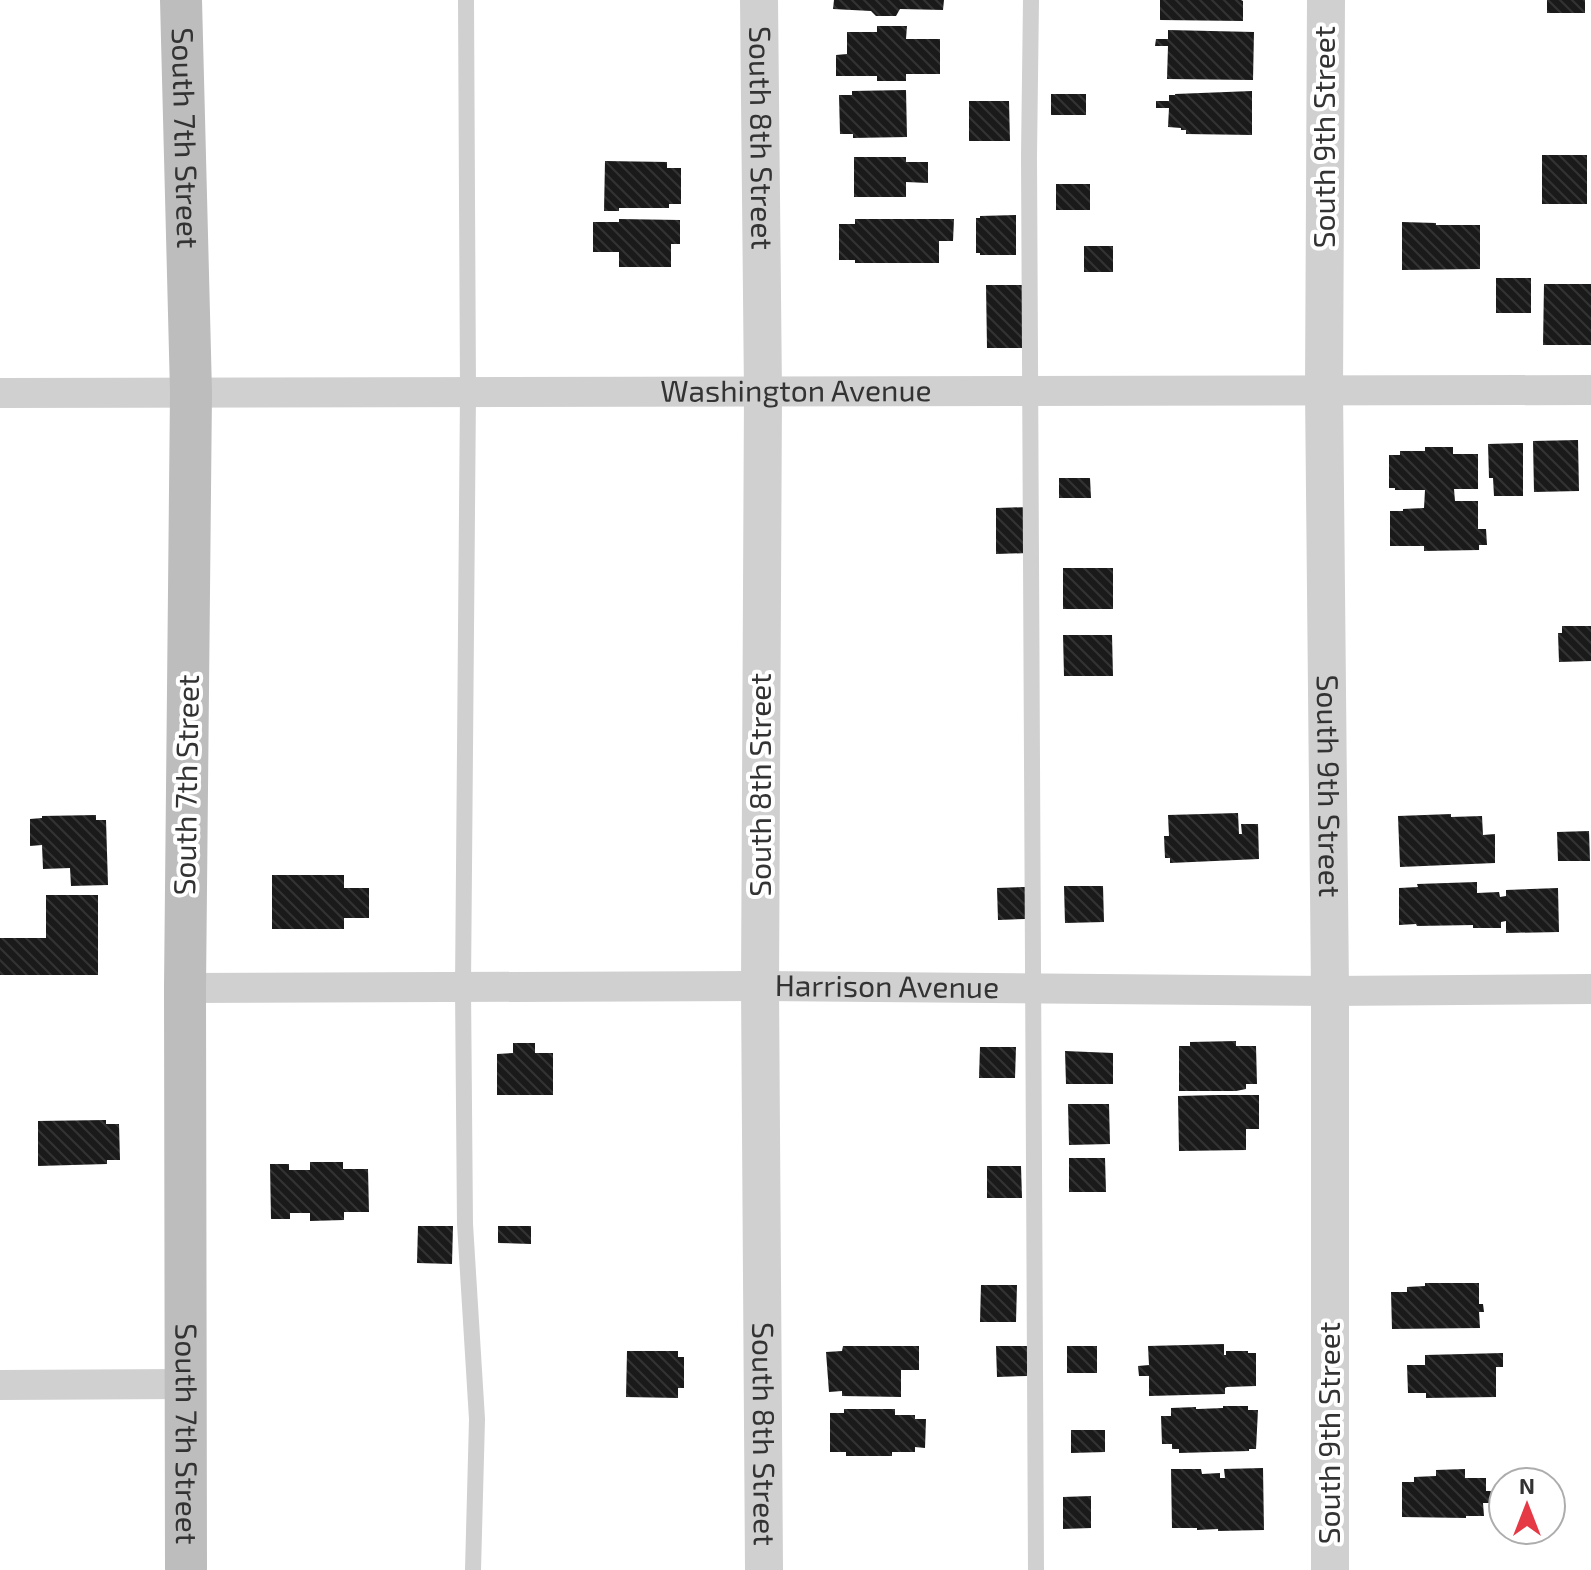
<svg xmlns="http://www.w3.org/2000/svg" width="1591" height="1570" font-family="'Exo 2',sans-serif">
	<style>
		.building { fill: url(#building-back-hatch) }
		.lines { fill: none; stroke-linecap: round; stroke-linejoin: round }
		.service { stroke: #d0d0d0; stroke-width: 16 }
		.minor { stroke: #d0d0d0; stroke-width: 30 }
		.tertiary { stroke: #d0d0d0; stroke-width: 38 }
		.secondary { stroke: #bdbdbd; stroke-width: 42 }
		.labels { text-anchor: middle; stroke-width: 8; stroke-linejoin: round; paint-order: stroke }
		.street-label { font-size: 30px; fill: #333; stroke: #fff }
	</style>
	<defs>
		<pattern id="building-back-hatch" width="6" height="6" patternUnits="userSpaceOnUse" patternTransform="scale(2)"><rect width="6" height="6" fill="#1a1a1a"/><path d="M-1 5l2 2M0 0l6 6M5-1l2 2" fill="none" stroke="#333"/></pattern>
	</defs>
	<rect width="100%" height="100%" fill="#fff"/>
	<path class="building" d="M834,0H944L943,10L900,9L896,16H876L871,11L833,9Z
		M1160,0H1241L1243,1V21L1160,20Z
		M1547,0H1585V13H1547Z
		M877,26H907L906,39H940V74H906V81H877V76H836V55L847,54V32H877Z
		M1168,30L1254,32L1253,80L1167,79L1168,46H1155L1156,39H1168Z
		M906,90L907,137L853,138V134H840L839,95H852V91Z
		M1252,91V135L1186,134V130H1181V128L1168,127L1169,108H1156V101H1169V95H1175V94Z
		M1051,94H1086V115H1051Z
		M969,101H1009L1010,141H969Z
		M1542,155H1587V204H1542Z
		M854,157H906V162H928V183L906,182V197H854Z
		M605,161L667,162V168H681V204H669V208H619V211H604Z
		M1056,184H1090V210H1056Z
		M1016,215V255H980V253H976V218H980V216Z
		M619,219L680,220V244H671V267H619V252H593V222H619Z
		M855,219H954L953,241H939V263H855V260H839V224H855Z
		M1402,222L1436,223V225H1480V269L1402,270Z
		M1084,246H1113V272H1084Z
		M1496,278H1531V313H1496Z
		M1544,284H1591V345H1543Z
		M986,285H1026L1027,348H987Z
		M1578,440L1579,491L1534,492L1533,441Z
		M1523,443V496H1494L1493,478H1489L1488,444Z
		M1425,447H1453V454H1478V489H1454L1455,501H1478V529H1486L1487,545H1479V550L1424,551V546H1390V511H1403V509L1424,508L1425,490H1395V488H1389V455H1400V451H1425Z
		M1059,478H1090L1091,498H1059Z
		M1028,507L1029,553L996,554V508Z
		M1063,568H1113V609H1063Z
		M1562,626H1591V661L1559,662L1558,633H1562Z
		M1063,635H1112L1113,676H1064Z
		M1238,813L1239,834H1242L1241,824H1258L1259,859L1170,863V858H1165L1164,836H1169L1168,815Z
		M1451,814V817L1482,816L1483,835L1495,834V863L1400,867L1398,816Z
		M96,815V820H106L108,885L71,886L70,868L43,869L42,845L30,846V819L42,818V816Z
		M1589,831L1590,861H1558L1557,832Z
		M272,875H344V888H369V918H344V929H272Z
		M1477,882V893L1499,892L1500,897L1506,896V890L1558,888L1559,932L1506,933V921L1501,922V928H1473V925L1417,926L1416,924L1399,925V888L1418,887L1417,884Z
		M1064,886H1103L1104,922L1065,923Z
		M1025,887V919L998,920L997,888Z
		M46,895H98V975H0V938H46Z
		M1236,1041V1046H1256L1257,1084H1246V1089L1236,1091H1179V1046H1190V1042Z
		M513,1043H535V1053H553V1095H497V1054L513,1053Z
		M980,1047H1016L1015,1078H979Z
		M1065,1051L1113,1053V1084H1066Z
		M1217,1095H1259V1129H1246V1150L1179,1151L1178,1096Z
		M1068,1104H1109L1110,1144L1069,1145Z
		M106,1120V1124H119L120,1160H107V1164L38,1166V1121Z
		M1069,1158H1105L1106,1192H1069Z
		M310,1162H343V1169H368L369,1212H344V1220L310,1221V1213H290V1219H271L270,1164H289V1170H310Z
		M987,1166H1021L1022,1198H987Z
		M418,1226H453L452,1264L417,1263Z
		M498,1226H531V1244L498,1243Z
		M1425,1283H1479V1304H1483L1484,1312H1479L1480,1328L1392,1329L1391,1292H1407V1287L1425,1286Z
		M981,1285H1017L1016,1322H980Z
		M1224,1344V1355H1226V1351H1248V1353H1256V1386L1227,1387L1225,1388V1394L1149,1396V1376H1139L1138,1366L1149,1365L1148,1346Z
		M843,1346H919V1370H901V1397L842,1396V1391L829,1392L826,1352L842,1351Z
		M996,1346H1027V1376L997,1377Z
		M1067,1346H1097V1373H1067Z
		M627,1351H678V1357H684V1388H678V1398L626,1397Z
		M1503,1353V1367H1496V1397L1426,1398V1393H1408L1407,1365H1425V1355Z
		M1223,1406H1248V1410H1258L1256,1449H1249V1451L1179,1453V1449H1172V1444H1162L1161,1416H1171V1408L1196,1407V1409H1198L1223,1408Z
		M844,1409H895V1415H915V1419H926L925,1448L915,1447V1452H892V1456H846V1452H830V1413H844Z
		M1071,1430H1105V1452L1071,1453Z
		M1263,1468L1264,1530L1218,1531V1529L1197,1530V1528H1172L1171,1469H1201L1202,1474L1220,1473V1478H1225L1224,1469Z
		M1465,1469V1478H1486V1491H1491V1503H1483L1484,1516H1466V1518L1402,1517V1482H1414V1477L1436,1476V1470Z
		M1091,1496V1528L1063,1529V1497Z"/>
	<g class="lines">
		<path class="service" d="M466,0L468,392L463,987L465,1224L477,1419L473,1570
			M1031,0L1029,156L1036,1570"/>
		<g class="minor">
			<path id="s1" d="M0,393L1591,390"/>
			<path id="s2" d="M185,988L760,986L1330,991L1591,989"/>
			<path d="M0,1385L185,1384"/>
		</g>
		<g class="tertiary">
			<path id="s3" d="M759,0L763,393L760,986L764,1570"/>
			<path id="s4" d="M1326,0L1324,390L1330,991V1570"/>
		</g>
		<path class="secondary" id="s5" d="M181,0L191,392L185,988L186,1570"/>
	</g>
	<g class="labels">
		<g class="street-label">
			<text dy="10" stroke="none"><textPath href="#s5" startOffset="138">South 7th Street</textPath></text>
			<text dy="10" stroke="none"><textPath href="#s3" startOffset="138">South 8th Street</textPath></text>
			<text transform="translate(1325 137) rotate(-90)" y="10">South 9th Street</text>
			<text dy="10" stroke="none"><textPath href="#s1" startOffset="796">Washington Avenue</textPath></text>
			<text transform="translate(187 785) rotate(-89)" y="10">South 7th Street</text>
			<text transform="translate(761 785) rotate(-90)" y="10">South 8th Street</text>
			<text dy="10" stroke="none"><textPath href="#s4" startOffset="786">South 9th Street</textPath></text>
			<text dy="10" stroke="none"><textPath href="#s2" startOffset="702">Harrison Avenue</textPath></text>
			<text dy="10" stroke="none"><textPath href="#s5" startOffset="1434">South 7th Street</textPath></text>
			<text dy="10" stroke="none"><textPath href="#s3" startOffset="1434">South 8th Street</textPath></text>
			<text transform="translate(1330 1433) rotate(-90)" y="10">South 9th Street</text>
		</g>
	</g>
	<g transform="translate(1527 1506)"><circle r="38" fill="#ffffff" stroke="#adadad" stroke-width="2"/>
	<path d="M0-6L14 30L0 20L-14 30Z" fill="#e63946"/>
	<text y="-12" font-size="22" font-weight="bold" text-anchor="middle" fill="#333333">N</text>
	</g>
</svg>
